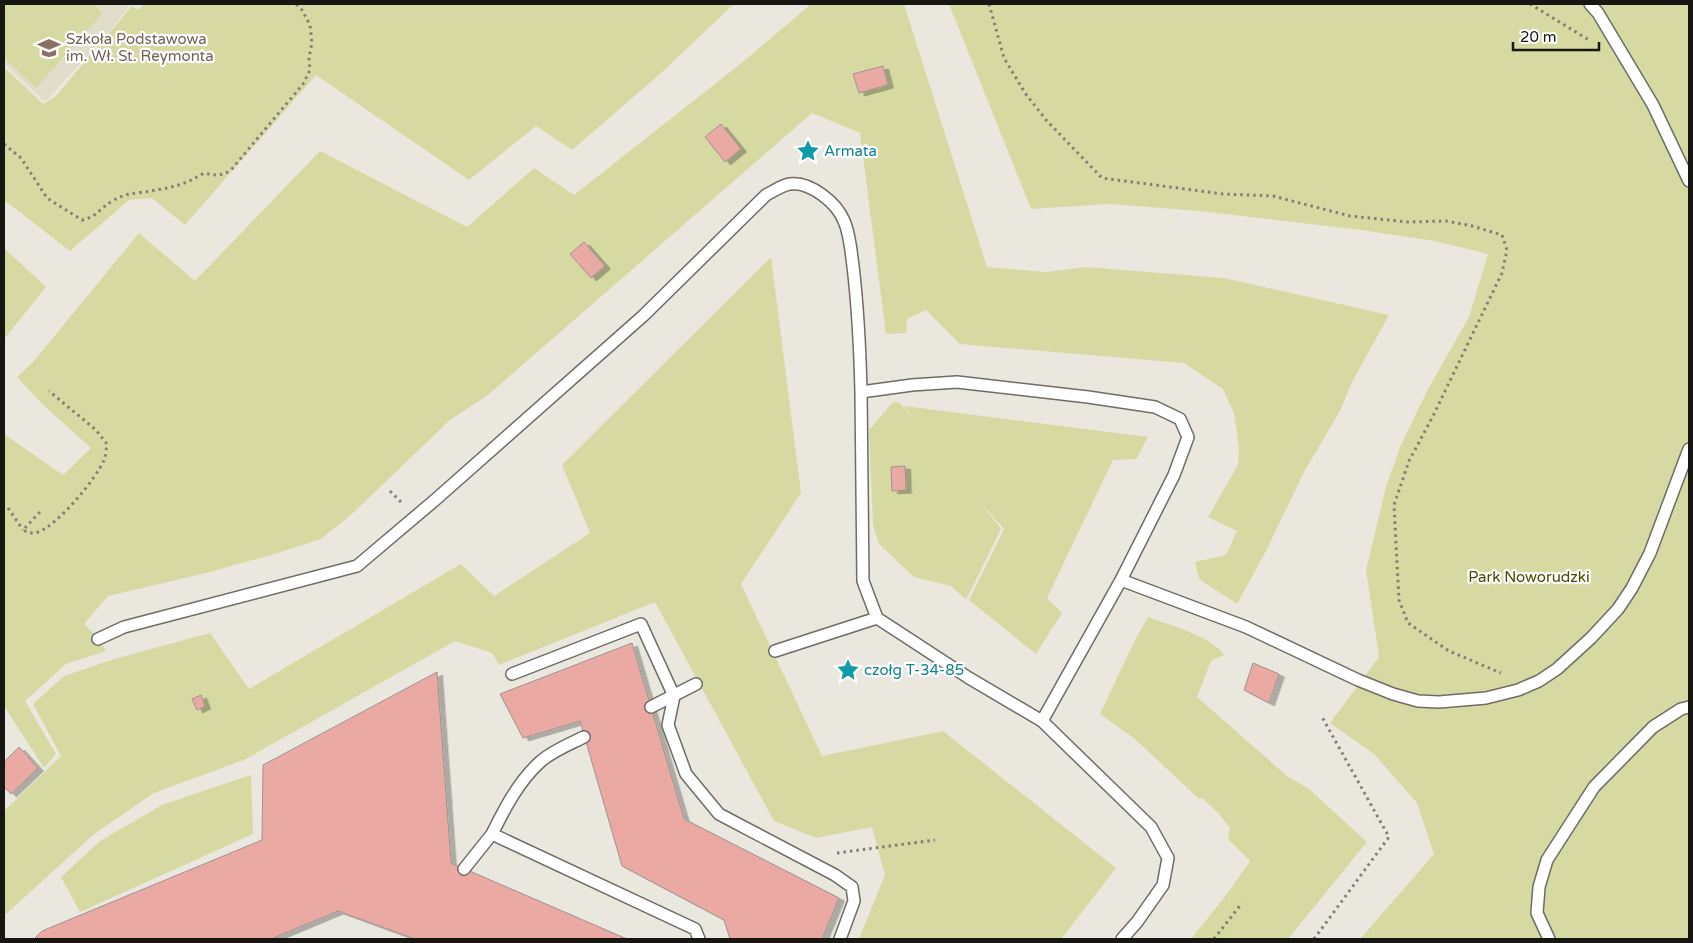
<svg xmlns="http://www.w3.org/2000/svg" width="1693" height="943" font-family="'Varela Round',sans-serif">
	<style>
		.built { fill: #e1ddcb }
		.green { fill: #d6daa2 }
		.building { fill: #eba9a4; stroke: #9e9392; filter: url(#shadow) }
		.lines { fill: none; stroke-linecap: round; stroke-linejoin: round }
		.service-casing { stroke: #6e6c64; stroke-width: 14 }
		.path { stroke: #807f78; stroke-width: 3; stroke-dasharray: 2.5 4; stroke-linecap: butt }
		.service { stroke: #fff; stroke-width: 11 }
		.labels { text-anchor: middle; stroke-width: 4.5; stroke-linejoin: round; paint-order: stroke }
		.education-label { font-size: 15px; fill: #785e54; stroke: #fff; text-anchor: start }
		.culture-label { font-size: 15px; fill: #0d838f; stroke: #fff; text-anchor: start }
		.park-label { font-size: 15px; fill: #494a00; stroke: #fff }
	</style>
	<defs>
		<filter id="shadow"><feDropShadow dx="5.5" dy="3" stdDeviation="0" flood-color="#0004"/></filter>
	</defs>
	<rect width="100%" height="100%" fill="#eae8de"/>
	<path class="built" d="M4,4H131L108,33L47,100H43L4,63Z"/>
	<path class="green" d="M4,4H92L103,13L36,88L4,58Z
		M144,4H734L660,74L572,150L536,126L469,180L316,75L185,225L152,198L129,200L70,251L4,200V67L43,104L55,97L132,6L138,10Z
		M811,4H904L987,267L1047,272L1085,267L1224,278L1389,315L1352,382L1340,411L1304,472L1266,551L1237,604L1199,579L1195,562L1226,555L1237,531L1208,517L1238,465L1239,447L1234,413L1223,389L1184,363L960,344L926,310L907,319L906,333L886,334L860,133L812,113L488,395L450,420L352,514L321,539L278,553L206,573L108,596L84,624L98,637L106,651L66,664L25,701L56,754L44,768L4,706V434L63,475L91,448L42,404L17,377L34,361L139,233L195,281L320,151L467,227L534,168L574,195L744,61Z
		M949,4H1689V939H1360L1434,854L1417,803L1374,754L1330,723L1379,657L1366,570L1386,487L1400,447L1427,391L1469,317L1488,254L1435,241L1361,230L1199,211L1109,204L1031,209Z
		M4,248L46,287L4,339Z
		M771,257L801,493L741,584L822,756L943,731L1116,868L1061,939H859L885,875L872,827L816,838L774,821L655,602L499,665L492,653L455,641L244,760L154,793L94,834L4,916V811L61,756L33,704L64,676L114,659L210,633L249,689L461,564L494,596L590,533L562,465Z
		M893,402L900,403L916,422L904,406L1148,437L1136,459L1113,460L1047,598L1062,613L1036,654L969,600L1004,529L980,502L1001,529L966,600L951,586L914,577L879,544L873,525L869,430Z
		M1148,617C1167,624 1215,638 1224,655L1211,661L1197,697L1287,776L1309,789L1367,842L1288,939H1191L1227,894L1250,861L1228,839L1230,828L1218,813L1202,798L1199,799L1135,739L1100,714L1135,640Z
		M251,775L253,834L80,912L61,877L100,841L162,805Z"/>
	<path class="building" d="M883,66L888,85L859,93L853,74Z
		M721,124L741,149L725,162L705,137Z
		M584,242L605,266L591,278L570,254Z
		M905,466L906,490L892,491L891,467Z
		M632,643L684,819L839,898L822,939H730L724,920L622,866L580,721L523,738L500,694Z
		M1253,663L1279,674L1269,703L1244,690Z
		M437,672L451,863L627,939H415L338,911L271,939H34L42,931L262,840L263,765Z
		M201,695L205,706L197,710L192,699Z
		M19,747L38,768L11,794L4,787V762Z"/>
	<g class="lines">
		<defs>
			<path id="service" d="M1590,4L1598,13L1653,105L1689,181
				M861,392L863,581L877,618L969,678L1042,721
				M1121,580L1042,721L1151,827L1168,858L1163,885L1137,922L1122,939
				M98,639L124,627L357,566L435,500L643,316L766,195C774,191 782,185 790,184C810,181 837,203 844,221C850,234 851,252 853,266C858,308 860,350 861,392L912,385L957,382L1088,397L1155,407L1180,419L1188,437L1174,475L1121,580L1246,627L1358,680L1393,694L1418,701L1439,702L1486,698L1518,690L1539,681L1557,669L1591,638L1618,609L1632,588L1650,553L1689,449
				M775,651L877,618
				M512,674L641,624L674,696L668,725L686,774L719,814L835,875L852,887L854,901L840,939
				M651,707L696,684
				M584,737C570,744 552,751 540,762C518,782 505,808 492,834L695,929L699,939
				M464,869L492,834
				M1549,939L1537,913L1539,887L1547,860L1594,787L1653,727L1681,709L1689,707"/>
		</defs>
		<use href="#service" class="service-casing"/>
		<path class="path" d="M989,4L1004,58L1025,93L1047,121L1102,178L1223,194L1273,196L1350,216L1408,222L1446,221L1472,226L1502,235L1507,250L1502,273L1433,416L1409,461L1394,505L1399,600L1408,623L1449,651L1501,673
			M1530,4L1589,40
			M4,144L21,158L47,198L82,220C97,217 101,207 114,200C127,192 143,193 156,190C175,187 188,183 204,173C215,176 222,176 231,170L303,84L310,70L309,58L312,43L310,25L302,10L296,4
			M390,491L401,502
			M8,508L23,530
			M40,512L23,530C29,533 33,534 38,532C58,525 96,479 104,460C106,455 106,449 107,444L96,430L49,391
			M837,853L935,840
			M1214,939L1242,903
			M1314,939L1389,837L1322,717"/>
		<use href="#service" class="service"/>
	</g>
	<defs>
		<symbol id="school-bare" viewBox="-9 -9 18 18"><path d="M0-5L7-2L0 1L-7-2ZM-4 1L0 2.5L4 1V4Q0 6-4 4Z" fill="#8d6e63" stroke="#fff" stroke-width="2.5" paint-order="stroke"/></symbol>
		<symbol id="sight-bare" viewBox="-9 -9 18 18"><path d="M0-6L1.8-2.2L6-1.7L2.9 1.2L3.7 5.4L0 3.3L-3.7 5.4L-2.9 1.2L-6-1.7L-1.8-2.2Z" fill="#0f9aa8" stroke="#fff" stroke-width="2.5" paint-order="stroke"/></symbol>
	</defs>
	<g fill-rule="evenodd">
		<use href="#school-bare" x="33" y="32" width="32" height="32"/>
		<use href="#sight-bare" x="792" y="135" width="32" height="32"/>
		<use href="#sight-bare" x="832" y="654" width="32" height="32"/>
	</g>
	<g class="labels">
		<g class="education-label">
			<text x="66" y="44">Szkoła Podstawowa<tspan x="66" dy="17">im. Wł. St. Reymonta</tspan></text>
		</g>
		<g class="culture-label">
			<text x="824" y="156">Armata</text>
			<text x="864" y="675">czołg T-34-85</text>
		</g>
		<g class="park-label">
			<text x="1529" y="582">Park Noworudzki</text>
		</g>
	</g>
	<rect width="1693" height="943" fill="none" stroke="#171612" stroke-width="10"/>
	<path d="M1513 42v8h86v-8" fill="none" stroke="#171612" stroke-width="2.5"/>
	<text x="1520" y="42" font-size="15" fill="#171612" stroke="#ffffff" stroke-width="4" paint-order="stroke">20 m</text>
</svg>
